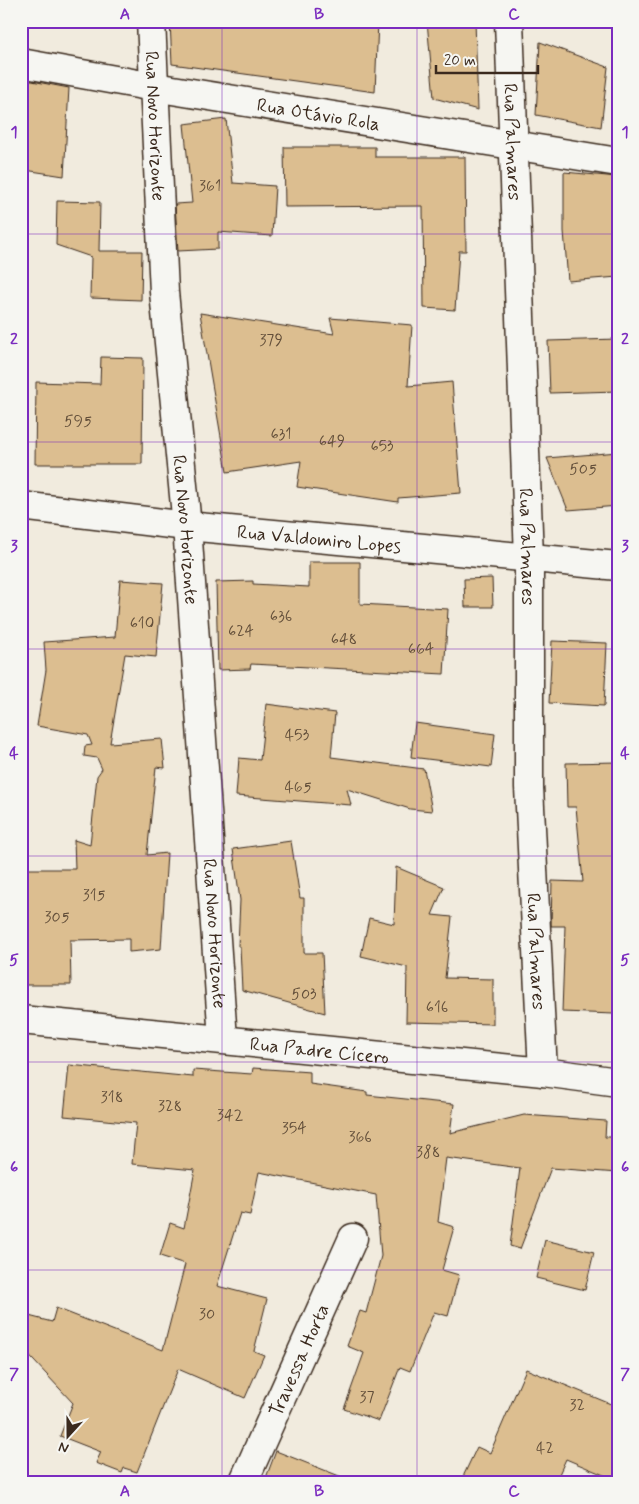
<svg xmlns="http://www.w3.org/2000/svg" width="639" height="1504" font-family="Mynerve,sans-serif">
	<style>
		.building { fill: #dcbe90; stroke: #3b2a1e }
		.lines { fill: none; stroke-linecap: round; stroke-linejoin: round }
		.minor-casing { stroke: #3b2a1e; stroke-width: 31 }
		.minor { stroke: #f6f6f2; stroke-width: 28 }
		.grid { fill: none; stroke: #7b2cbf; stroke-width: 1; stroke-opacity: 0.55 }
		.labels { text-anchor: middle; stroke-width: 4.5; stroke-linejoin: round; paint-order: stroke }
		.number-label { font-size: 16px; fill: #634f3a }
		.street-label { font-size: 19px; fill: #3b2a1e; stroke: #f6f6f2 }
		.neatline { fill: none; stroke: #7b2cbf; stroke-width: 2 }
		.grid-label { font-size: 16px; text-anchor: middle; font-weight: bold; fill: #7b2cbf }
	</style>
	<rect width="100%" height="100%" fill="#f1ebde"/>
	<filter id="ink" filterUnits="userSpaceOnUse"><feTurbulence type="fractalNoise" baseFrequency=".02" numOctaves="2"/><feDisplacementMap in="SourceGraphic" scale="10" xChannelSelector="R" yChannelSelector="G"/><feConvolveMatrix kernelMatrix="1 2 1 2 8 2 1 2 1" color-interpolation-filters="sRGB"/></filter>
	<g filter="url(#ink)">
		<path class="building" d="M170,21H378L375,92L172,64Z
			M427,21H475L478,110L434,98Z
			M540,42L608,67L601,127L536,115Z
			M21,81H32L69,88L64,176L25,170L21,124Z
			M226,119L233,183L275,186L272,236L218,232V249L178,251L175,204L192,203L184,124Z
			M284,147H375V157H465L466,251H459L455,310L424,308L423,206L285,207Z
			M564,172L618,177V277L568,281L564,231Z
			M57,201L100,202L99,251H142L141,300L90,298L91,257L56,245Z
			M200,313L334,334L330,318L412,325L408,386L452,382L461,493L398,498V502L297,487L301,461L227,472Z
			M618,339V391L550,393L548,341Z
			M101,357L143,358L142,464H35L36,382L100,384Z
			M618,452V506L568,510L547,458Z
			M309,562H360V604L448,609L444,674L251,664L250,669L218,670L216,582L253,581V584L309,587Z
			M492,578L493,607H465L464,579Z
			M120,580L163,583L156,657L125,654L110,743L162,739L165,768L156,767L147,855L167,853L161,949L129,952V939L70,940L71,985H21V869H75L74,840L90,845L97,776L102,769L97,758L84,756L85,746L92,745L88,735L37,726L46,670L44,642L115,637Z
			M552,641L607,643L604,706L549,703Z
			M266,704L335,713L331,757L424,769L432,811L410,809L347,789L351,805L236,796L239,758L260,760Z
			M415,723L495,734L491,767L411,757Z
			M618,762V927L614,1014L562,1012L565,926H551L552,881L583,882L576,807H567L566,763Z
			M291,841L300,898H304V953H322L325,1013L242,990L240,946H238L240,900L233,849Z
			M396,867L444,887L432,915L452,917L445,978L493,979V1024L406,1022L407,967L361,956L369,918L394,924Z
			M69,1065L193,1077V1070L252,1074L253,1068L310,1072V1084L367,1092V1095L454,1104L450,1133L524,1115L606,1121L605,1137H618V1173L551,1168L520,1249L510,1246L520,1168L446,1158L438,1222L454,1227L442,1270L459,1275L448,1316L434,1312L410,1371L400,1367L379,1421L344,1409L364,1353L347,1346L360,1311L366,1313L381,1256L376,1195L259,1172L250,1215L240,1213L217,1286L267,1299L254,1351L264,1355L245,1398L178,1369L137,1472L124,1468L122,1473L96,1463L101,1452L60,1436L73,1403L21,1347V1314L52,1322L56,1308L163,1350L185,1264L160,1256L170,1223L184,1228L195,1170L132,1164L136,1123L64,1116Z
			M545,1240L594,1252L585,1290L536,1278Z
			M526,1369L618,1407V1481L566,1459L555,1483H460L477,1447L490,1453Z
			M276,1451L352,1481V1483H264Z"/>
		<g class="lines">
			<defs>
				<g id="minor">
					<path id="s1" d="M151,21L164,292L187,526L223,1039"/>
					<path id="s2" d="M509,21L529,558V787L543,1072"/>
					<path id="s3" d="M21,63L154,87L618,162"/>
					<path id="s4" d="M21,506L187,526L618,566"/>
					<path id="s5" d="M21,1020L543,1072L618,1082"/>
					<path id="s6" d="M243,1483L353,1238"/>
				</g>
			</defs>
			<use href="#minor" class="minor-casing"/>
			<use href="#minor" class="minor"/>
		</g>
	</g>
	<path class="grid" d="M222,21V1483M417,21V1483M21,234H618M21,442H618M21,649H618M21,856H618M21,1062H618M21,1270H618"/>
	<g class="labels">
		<g class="number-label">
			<text x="210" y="191">361</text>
			<text x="271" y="345">379</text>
			<text x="78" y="426">595</text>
			<text x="281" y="439">631</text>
			<text x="332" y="446">649</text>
			<text x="382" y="451">653</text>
			<text x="583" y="474">505</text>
			<text x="281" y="621">636</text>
			<text x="142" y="628">610</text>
			<text x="241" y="636">624</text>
			<text x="344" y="644">648</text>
			<text x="421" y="654">664</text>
			<text x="297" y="740">453</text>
			<text x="298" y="792">465</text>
			<text x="94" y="900">315</text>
			<text x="57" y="922">305</text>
			<text x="304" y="999">503</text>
			<text x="437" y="1012">616</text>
			<text x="112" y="1102">318</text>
			<text x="170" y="1111">328</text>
			<text x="230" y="1120">342</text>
			<text x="294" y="1133">354</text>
			<text x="360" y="1142">366</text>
			<text x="428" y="1157">388</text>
			<text x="207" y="1319">30</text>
			<text x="367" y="1402">37</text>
			<text x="577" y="1410">32</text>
			<text x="545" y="1453">42</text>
		</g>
		<g class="street-label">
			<text dy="7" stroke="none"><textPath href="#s3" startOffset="302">Rua Otávio Rola</textPath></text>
			<text dy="7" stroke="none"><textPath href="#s1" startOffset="105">Rua Novo Horizonte</textPath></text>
			<text dy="7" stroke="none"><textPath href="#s2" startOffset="121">Rua Palmares</textPath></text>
			<text dy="7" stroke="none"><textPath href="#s1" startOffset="510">Rua Novo Horizonte</textPath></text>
			<text dy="7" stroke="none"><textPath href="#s4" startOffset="300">Rua Valdomiro Lopes</textPath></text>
			<text dy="7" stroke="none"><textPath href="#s2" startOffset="526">Rua Palmares</textPath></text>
			<text dy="7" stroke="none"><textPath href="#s1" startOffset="915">Rua Novo Horizonte</textPath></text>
			<text dy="7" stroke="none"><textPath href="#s2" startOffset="931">Rua Palmares</textPath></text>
			<text dy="7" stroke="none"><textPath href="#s5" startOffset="300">Rua Padre Cícero</textPath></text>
			<text dy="7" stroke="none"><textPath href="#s6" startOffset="135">Travessa Horta</textPath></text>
		</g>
	</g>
	<rect width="639" height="1504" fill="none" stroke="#f6f6f2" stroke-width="55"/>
	<g transform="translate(68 1436) rotate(201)" stroke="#f6f6f2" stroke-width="4" paint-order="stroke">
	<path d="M0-4L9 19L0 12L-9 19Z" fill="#3b2a1e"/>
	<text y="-8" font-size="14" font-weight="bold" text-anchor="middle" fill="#3b2a1e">N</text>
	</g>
	<path d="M436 65v8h102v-8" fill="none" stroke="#3b2a1e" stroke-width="2.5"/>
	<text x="444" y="65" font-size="15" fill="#3b2a1e" stroke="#f6f6f2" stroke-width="4" paint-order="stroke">20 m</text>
	<rect x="28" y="28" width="584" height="1448" class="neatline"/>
	<g class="grid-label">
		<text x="125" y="19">A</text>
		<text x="319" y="19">B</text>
		<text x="514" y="19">C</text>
		<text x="14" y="137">1</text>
		<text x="625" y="137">1</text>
		<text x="14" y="344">2</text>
		<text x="625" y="344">2</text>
		<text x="14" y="551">3</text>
		<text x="625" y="551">3</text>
		<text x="14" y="758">4</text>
		<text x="625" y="758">4</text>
		<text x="14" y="965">5</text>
		<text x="625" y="965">5</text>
		<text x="14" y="1172">6</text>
		<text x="625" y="1172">6</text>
		<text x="14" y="1379">7</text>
		<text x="625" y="1379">7</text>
		<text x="125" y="1496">A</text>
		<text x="319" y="1496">B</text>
		<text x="514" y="1496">C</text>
	</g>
</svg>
